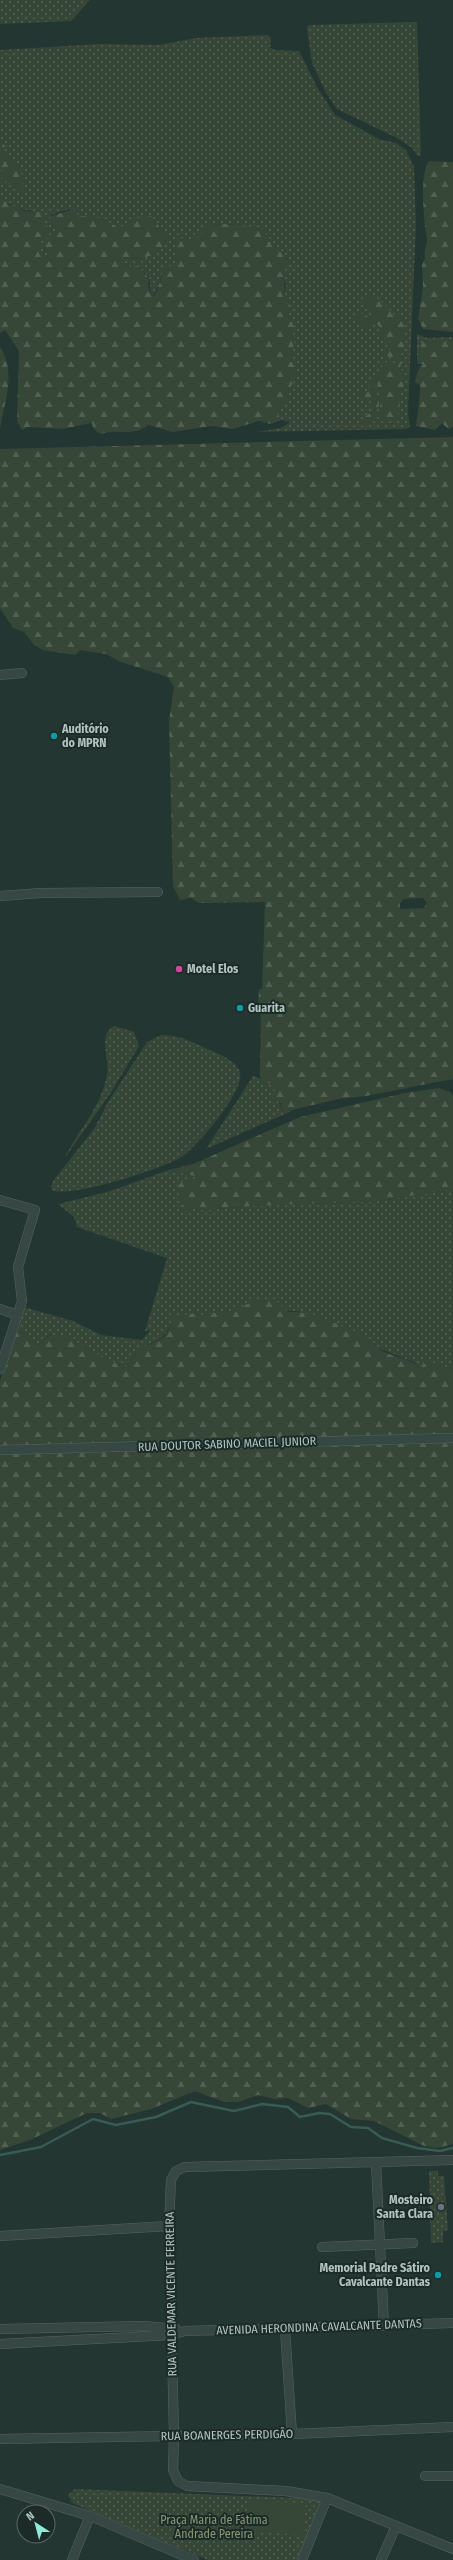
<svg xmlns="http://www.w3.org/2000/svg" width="453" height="2560" font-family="'Fira Sans Condensed',sans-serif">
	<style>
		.grass { fill: url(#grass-dots) }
		.forest { fill: url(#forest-firs); fill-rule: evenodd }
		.pitch { fill: #364737 }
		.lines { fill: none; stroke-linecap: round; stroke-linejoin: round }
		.stream { stroke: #385b53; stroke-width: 2.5 }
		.minor-casing { stroke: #546561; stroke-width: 10 }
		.minor { stroke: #374743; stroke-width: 9 }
		.culture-dot { fill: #0f9aa8; stroke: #1c2b28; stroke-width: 1.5 }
		.hotel-dot { fill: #d1479c; stroke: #1c2b28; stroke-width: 1.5 }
		.worship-dot { fill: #6b7280; stroke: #1c2b28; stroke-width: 1.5 }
		.labels { text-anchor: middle; stroke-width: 4; stroke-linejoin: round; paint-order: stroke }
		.poi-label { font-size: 12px; font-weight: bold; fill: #b1c3bf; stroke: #1c2b28; text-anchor: start }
		.street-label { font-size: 12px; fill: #b1c3bf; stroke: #1c2b28 }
		.park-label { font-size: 12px; fill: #889673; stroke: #1c2b28 }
	</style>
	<defs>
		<pattern id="grass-dots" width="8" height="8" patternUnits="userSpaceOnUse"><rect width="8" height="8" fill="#364737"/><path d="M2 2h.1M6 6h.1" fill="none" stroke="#516052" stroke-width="1.8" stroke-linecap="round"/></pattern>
		<pattern id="forest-firs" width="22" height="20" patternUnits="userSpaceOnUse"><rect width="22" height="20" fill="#364737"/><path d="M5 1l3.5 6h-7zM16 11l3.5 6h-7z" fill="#516052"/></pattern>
	</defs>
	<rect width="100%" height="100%" fill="#233631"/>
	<path class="grass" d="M0,0H90L71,21L0,24Z
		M417,22L421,156H418L412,148L397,138L337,109L326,93L312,63L307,29L308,25Z
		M268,35L271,40L270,48L275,50L299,51L317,87L335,115L379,139L396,143L406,150L414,167L416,225L408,412L410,427L406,429L256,432L281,428L290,422L281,420L277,413L289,394L288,386L296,372L291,356L294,345L288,318L290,303L284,294L286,285L280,267L289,261L267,237L264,230C245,227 225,220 206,227L202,236C188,245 178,243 175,264L164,270L154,295L151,296L149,277L137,266L131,267L122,264V257C140,263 159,256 167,238L158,224L131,221L119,229L103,219L79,218L69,209L51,215L53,225L63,234L45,247L44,251L49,254L46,259L39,254L34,211C23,211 10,206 3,198L0,199V50L100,44L159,45L195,38Z
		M417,334L427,338L453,337V346L444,341L422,342L417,358Z
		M115,1026L134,1032L139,1046L110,1094L64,1159C78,1130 102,1107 107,1074C110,1060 97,1032 115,1026Z
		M161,1035C179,1034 196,1044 212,1051C221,1055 238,1062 240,1073C245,1091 197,1146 183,1156C166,1168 69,1199 52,1190L51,1186L53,1181L94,1129L108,1102L147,1042Z
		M253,1076L262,1079L264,1083L274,1084L275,1093L283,1112L294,1110L206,1149Z
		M169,1170L200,1177L178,1184L184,1211L195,1207L203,1210L253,1206L380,1201L453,1189V1370L424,1361L421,1369L414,1362L378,1348L373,1342L335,1324L296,1311L236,1310L234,1313L226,1315L228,1310L199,1316L194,1313L173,1318C165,1341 160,1338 140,1349C136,1352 129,1364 124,1368C104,1355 86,1352 68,1335L63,1339L50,1334L38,1345L29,1340L16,1326L24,1307L73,1321L101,1335L142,1340L150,1330L145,1331L167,1258L77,1227L74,1217L58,1204L107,1192Z
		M438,2171V2176H444L448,2230L443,2231V2242L431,2243L429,2171Z
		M75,2489L320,2499L322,2501L298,2560H208L72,2503L68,2495Z"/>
	<path class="forest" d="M0,141L6,147L2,152L20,167L18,173L23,175C24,182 25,188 20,194L0,177L2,171Z
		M429,161L453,162V332L423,329L418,319L423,287L422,265L425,259C423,250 428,244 427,239C424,224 419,172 429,161Z
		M3,198L8,200L9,205L16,206L24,211L41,212L48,229L47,238L40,240L39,254L46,259L49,254L44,251L50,235L55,231L61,233L49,221L51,216L74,209L79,217C91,213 111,221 119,229L134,219L152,216L167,238C158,258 141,261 122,257V264L131,267L137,266L149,278L148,285L151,296L155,295L164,270L175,263L177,252L174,243L184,237C196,243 201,237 206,227C226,220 244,227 264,230L267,237L289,261L288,268L280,267L285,275L284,293L290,303L288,318L293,322L294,345L291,356L296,372L293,384L288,387L289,394L277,413L281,420L271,424L259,421L232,429L211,426L173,432L148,425C133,437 117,429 100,434L93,428L92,423L63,429L28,427L22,430L17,421L19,351L5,330L0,333V199Z
		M366,297C379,297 387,304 392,315L397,314L403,318L405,322L404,352L399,355L404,359L400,366L405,377C405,383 402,389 401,395C398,412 403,426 379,420L378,416L370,423L361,426L360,422L373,410V401L360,400L361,393L367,391L370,386V380L374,377L381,376L380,369L382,364L386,362L393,366L399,355L391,358L382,353L390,350V342L379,334L383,330L377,324L365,328L360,326V320L355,319L358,312L371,318L374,314L373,312L369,313L360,300ZM376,382C384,392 381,403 378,415L375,411L379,406V398L376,395Z
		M444,341L453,346V427L448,429L442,423L435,430L416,426C417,419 421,390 420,385L415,382L418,370L423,364H418L417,358L422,342Z
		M0,347C17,372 4,402 0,430Z
		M453,437V1079L366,1096L339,1099L283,1112L280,1102L271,1097L275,1093L274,1084L264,1083L260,1075L261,1006L258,1005L259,989H262L265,902L199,903L191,898L180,900L173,886L169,721L174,687L168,677L121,662L106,654L80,650L75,655L43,650L34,645L24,632L13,628L0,608V449ZM423,898L427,903L424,908L400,909V903L403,899Z
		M439,1088L450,1092L453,1096V1189L380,1201L253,1206L203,1210L195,1207L184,1211L178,1184L199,1177L169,1170L193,1164L300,1117L405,1093Z
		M255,1300L277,1301L288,1312C309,1310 354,1330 372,1341C374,1343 375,1346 378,1348C391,1358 409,1356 421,1369L424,1361L453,1370V2144L437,2148L424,2146L374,2121L351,2119L326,2104L308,2108L288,2098L275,2099L258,2095L238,2102H224L195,2091L151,2109L111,2119L100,2113H87L30,2140L0,2150V1381L16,1326L29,1340L38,1345L51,1334L62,1339L68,1335C86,1352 104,1355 124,1368C130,1364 136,1352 140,1349C161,1338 165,1343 173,1318L194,1313L199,1316L228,1310L226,1315L234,1313L236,1310Z"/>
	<path class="pitch" d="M248,2499L306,2504L303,2535L245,2530Z"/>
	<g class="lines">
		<path class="stream" d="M0,2155L41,2147L93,2119L116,2125L156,2117L191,2102L234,2111L262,2104L280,2106L288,2107L300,2117L319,2113L330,2114L351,2127L368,2128L382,2138L417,2148L440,2151L453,2148"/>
		<defs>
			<path id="minor" d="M0,675L22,673
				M0,896L41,893L158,892
				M0,1200L35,1210L18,1267L22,1301L0,1369
				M0,1309L17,1315
				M0,1450L453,1438
				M453,2160L185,2167L176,2171L171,2180L169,2226L174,2435L173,2470L178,2481L187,2486L286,2491L327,2498L453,2549
				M376,2163L384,2326
				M0,2236L169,2226
				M322,2247L413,2243
				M0,2329L144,2326L176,2329
				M285,2329L292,2434
				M0,2344L171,2335L185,2331L453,2323
				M0,2439L292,2434L453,2427
				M425,2476H453
				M0,2489L90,2516L194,2560
				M72,2560L90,2516
				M302,2560L327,2498
				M381,2560L396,2526"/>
		</defs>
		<use href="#minor" class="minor-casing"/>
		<use href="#minor" class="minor"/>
	</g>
	<g class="culture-dot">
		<circle cx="54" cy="736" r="4"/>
		<circle cx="240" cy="1008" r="4"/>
		<circle cx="438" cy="2275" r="4"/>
	</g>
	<circle class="hotel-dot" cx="179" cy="969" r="4"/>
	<circle class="worship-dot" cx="441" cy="2207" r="4"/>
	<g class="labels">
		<g class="poi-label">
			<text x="62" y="733">Auditório<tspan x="62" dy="14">do MPRN</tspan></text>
			<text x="187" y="973">Motel Elos</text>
			<text x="248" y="1012">Guarita</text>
			<text x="433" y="2204" text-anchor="end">Mosteiro<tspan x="433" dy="14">Santa Clara</tspan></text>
			<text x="430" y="2272" text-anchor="end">Memorial Padre Sátiro<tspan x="430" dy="14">Cavalcante Dantas</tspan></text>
		</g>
		<g class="street-label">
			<text transform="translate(227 1444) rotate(-2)" y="4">RUA DOUTOR SABINO MACIEL JUNIOR</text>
			<text transform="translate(171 2294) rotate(-91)" y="4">RUA VALDEMAR VICENTE FERREIRA</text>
			<text transform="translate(319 2327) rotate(-2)" y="4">AVENIDA HERONDINA CAVALCANTE DANTAS</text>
			<text transform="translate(227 2435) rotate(-1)" y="4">RUA BOANERGES PERDIGÃO</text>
		</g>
		<g class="park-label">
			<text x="214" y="2524">Praça Maria de Fátima<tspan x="214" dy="14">Andrade Pereira</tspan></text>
		</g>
	</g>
	<g transform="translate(36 2524) rotate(324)"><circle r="19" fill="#1c2b28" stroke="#586864"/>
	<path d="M0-3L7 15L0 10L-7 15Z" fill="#8febd7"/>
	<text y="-6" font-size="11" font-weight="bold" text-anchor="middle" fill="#b1c3bf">N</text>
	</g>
</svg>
